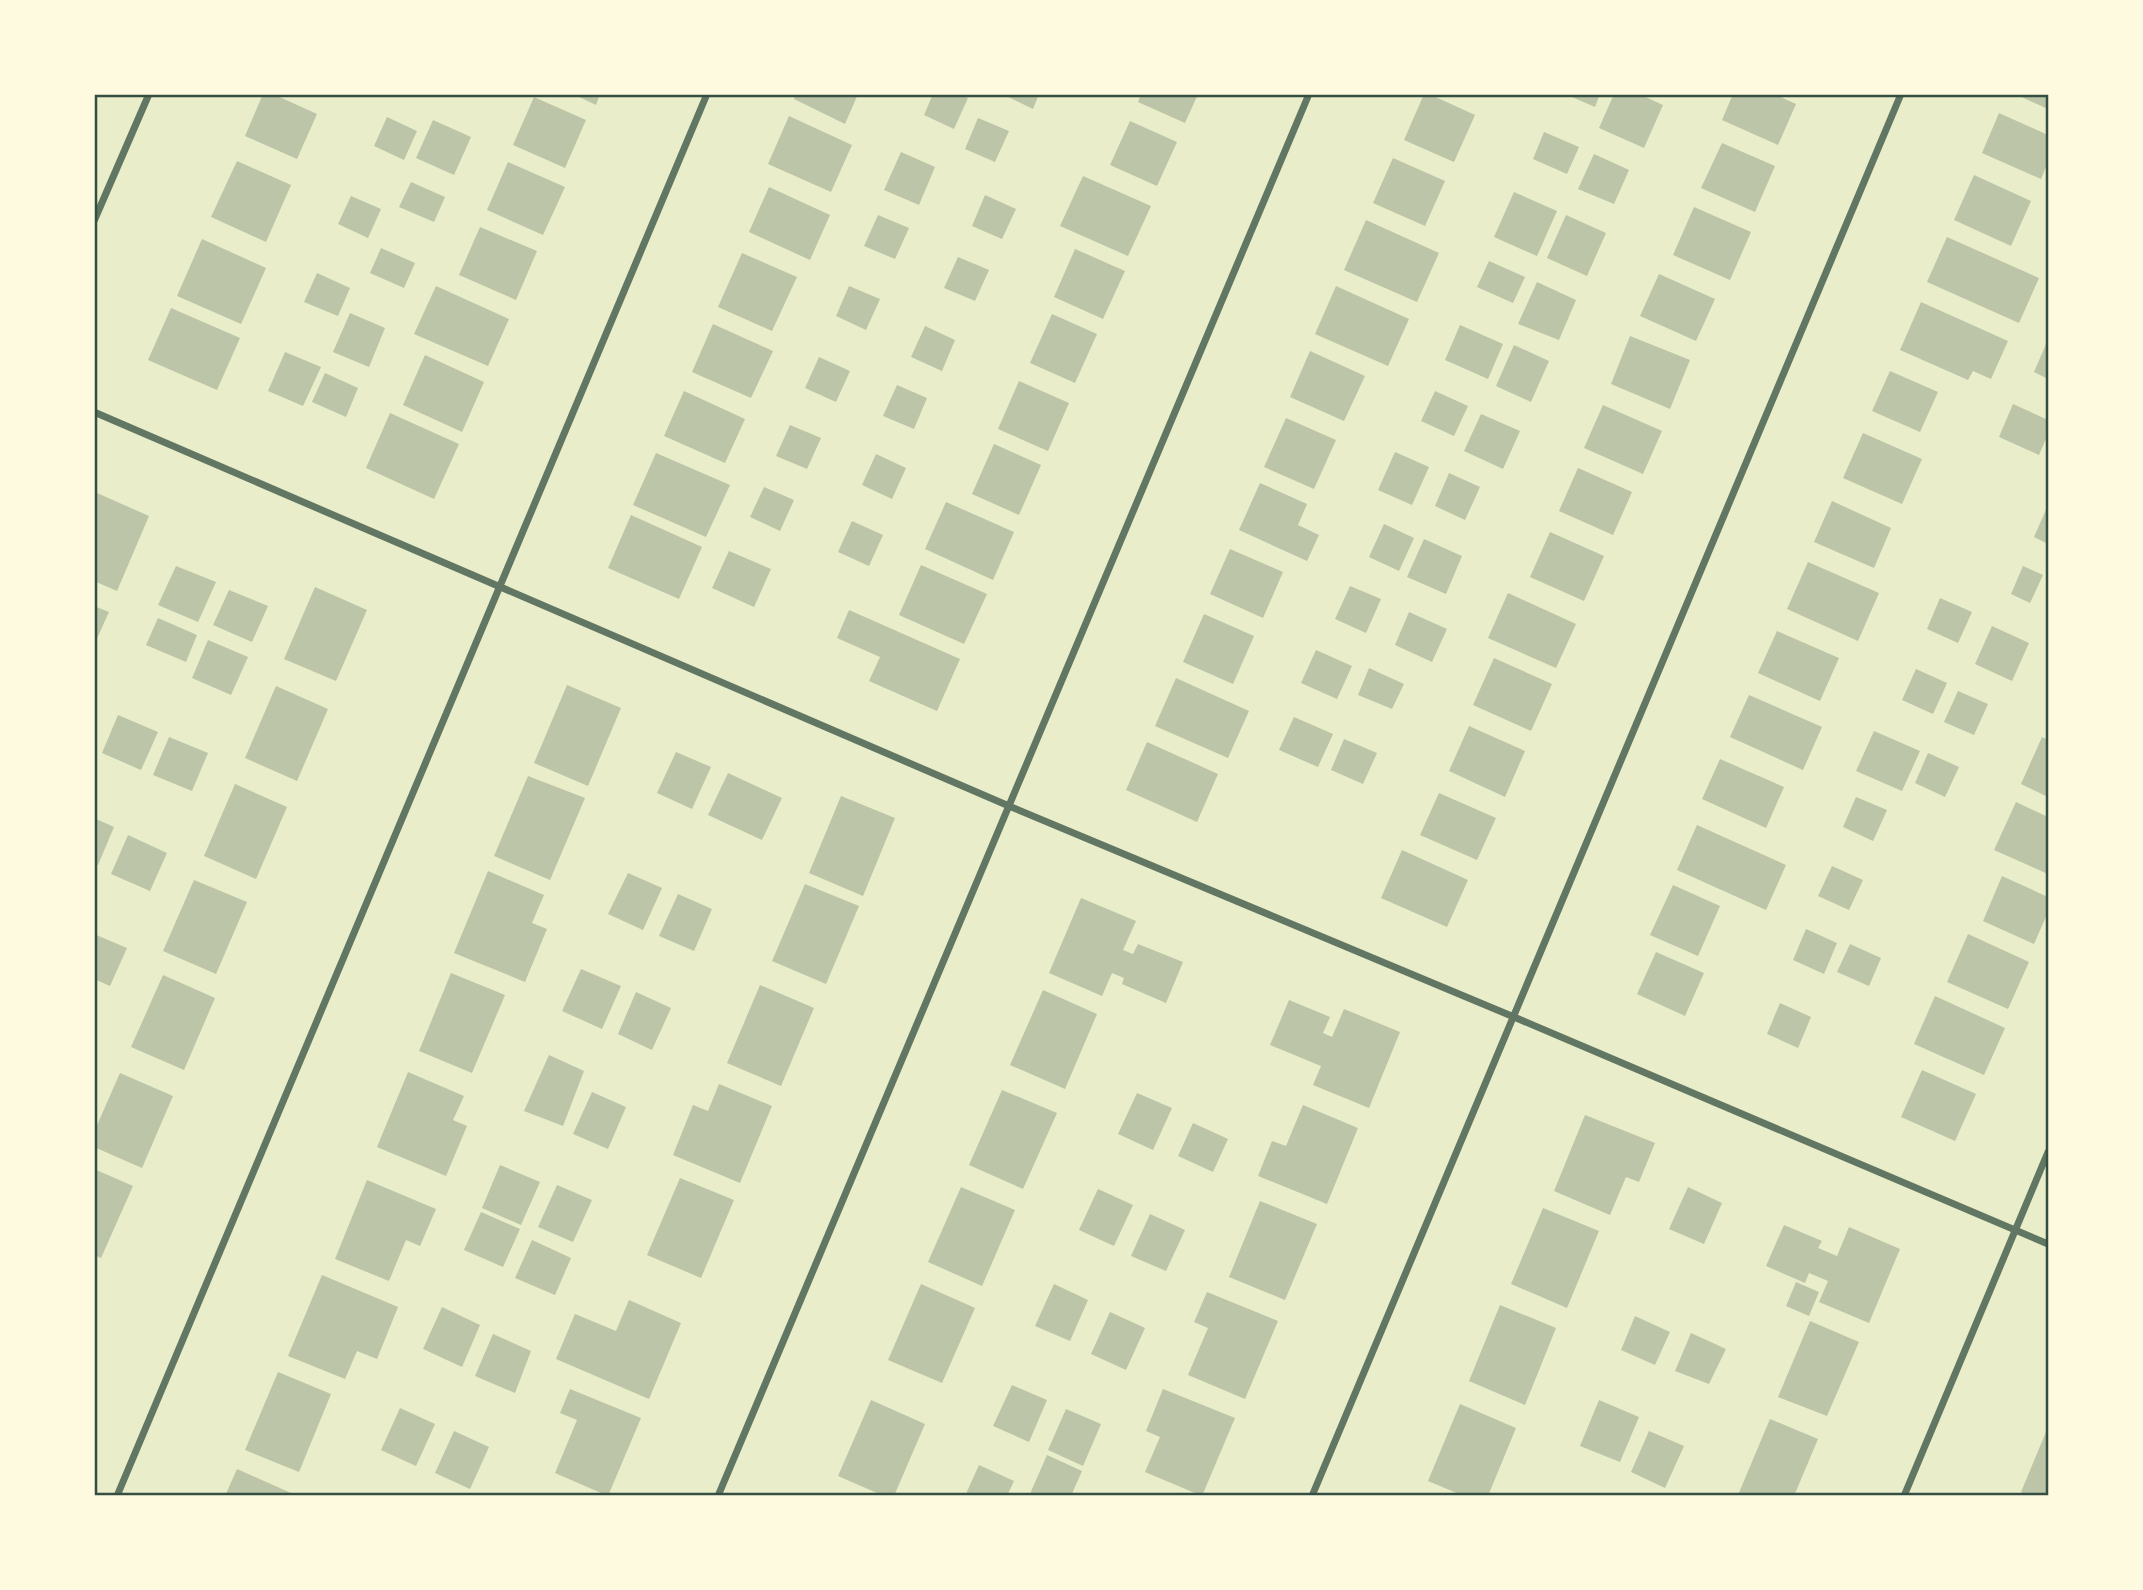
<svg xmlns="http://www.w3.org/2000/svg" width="2143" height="1590" font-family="Mulish,sans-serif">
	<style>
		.building { fill: #bcc5a7 }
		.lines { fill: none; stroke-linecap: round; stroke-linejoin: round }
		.minor { stroke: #617663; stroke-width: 7 }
		.neatline { fill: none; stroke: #344e41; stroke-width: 2.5 }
	</style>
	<rect width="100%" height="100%" fill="#e9edc9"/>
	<path class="building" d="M263,94H273L317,114L297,159L245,136Z
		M573,94H600L596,105Z
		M796,94H858L845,124L794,99Z
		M933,94H960L968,98L954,129L924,115Z
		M1002,94H1039L1033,109Z
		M1141,94H1198L1185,123L1138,102Z
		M1424,94H1429L1475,115L1454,162L1404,140Z
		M1565,94H1600L1595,107Z
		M1614,94H1639L1663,105L1644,148L1599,128Z
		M1733,94H1774L1796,104L1778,145L1722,120Z
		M2015,94H2048V109Z
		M534,97L586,120L565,168L513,145Z
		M1999,113L2048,135V162L2041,179L1982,153Z
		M789,116L852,145L831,192L768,164Z
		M387,117L417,131L404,160L374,146Z
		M978,118L1009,131L995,162L965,149Z
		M433,120L471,137L454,175L416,158Z
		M1130,121L1177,142L1157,186L1110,165Z
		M1544,132L1579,147L1567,174L1533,159Z
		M1722,143L1775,166L1755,212L1701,188Z
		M901,152L935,167L919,205L884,190Z
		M1594,154L1629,170L1614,204L1578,189Z
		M1393,158L1445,181L1425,226L1373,203Z
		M237,161L291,185L266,242L211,217Z
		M508,162L565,187L543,235L487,210Z
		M1974,175L2031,201L2011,246L1954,220Z
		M1083,176L1151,206L1128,256L1060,226Z
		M411,182L445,197L434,222L399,207Z
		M769,187L830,215L810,260L749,232Z
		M1514,192L1557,211L1537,256L1494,237Z
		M985,195L1016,209L1002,239L972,226Z
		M351,196L381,209L368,238L338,224Z
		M1694,207L1751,232L1730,280L1673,255Z
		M878,215L909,228L895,259L864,246Z
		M1566,215L1606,233L1587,276L1547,258Z
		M1366,220L1439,253L1417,302L1344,270Z
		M480,227L537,251L516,300L459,275Z
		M1947,237L2039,278L2019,323L1927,282Z
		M202,239L266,268L241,324L177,296Z
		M381,248L415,263L404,288L370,273Z
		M1075,249L1125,271L1103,319L1054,297Z
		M742,253L797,277L772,331L718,307Z
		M958,257L989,270L975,301L944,288Z
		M1489,261L1525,277L1513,303L1477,287Z
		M317,273L350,288L338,316L304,302Z
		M1659,274L1715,299L1696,341L1640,316Z
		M1537,282L1576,300L1559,340L1518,324Z
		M436,286L509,319L488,366L414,334Z
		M849,286L880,299L866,330L836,316Z
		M1336,286L1409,319L1388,366L1315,334Z
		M1921,302L2008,341L1991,379L1973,371L1968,380L1900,350Z
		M171,308L240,338L217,390L148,360Z
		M350,313L385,328L369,367L333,352Z
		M1052,314L1097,334L1075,383L1030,363Z
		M713,324L773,351L751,398L692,372Z
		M1460,325L1503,344L1488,379L1445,360Z
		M925,326L955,340L942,371L911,357Z
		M1630,336L1690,360L1670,409L1611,384Z
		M2046,344L2048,345V379L2034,372Z
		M1514,345L1549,361L1531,402L1496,386Z
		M1310,351L1365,376L1344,421L1290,397Z
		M285,352L321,367L303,406L268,391Z
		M425,355L484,382L462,432L403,405Z
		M819,357L850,371L836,402L805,388Z
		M1890,371L1938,392L1920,432L1872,411Z
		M325,373L358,388L346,417L312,402Z
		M1019,381L1069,403L1048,451L998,429Z
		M897,385L927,398L914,429L883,416Z
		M684,391L745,419L725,463L664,436Z
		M1435,391L1468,406L1454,436L1421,421Z
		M2013,404L2048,420V434L2039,455L1999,437Z
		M1603,405L1662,431L1643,474L1584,448Z
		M390,413L459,444L434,499L366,468Z
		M1481,414L1520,431L1503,469L1464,451Z
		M1286,418L1336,440L1314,489L1264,467Z
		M790,425L821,438L807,469L776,456Z
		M1863,433L1922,459L1902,504L1843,478Z
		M994,444L1041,465L1019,515L972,494Z
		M1395,452L1429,467L1412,505L1378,490Z
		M656,453L730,485L706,537L633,505Z
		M876,454L906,468L892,499L862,485Z
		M1578,468L1632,492L1613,535L1559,511Z
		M1449,473L1480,487L1465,520L1435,506Z
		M1260,483L1307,504L1298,525L1319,535L1307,561L1239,530Z
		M764,487L794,500L780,531L750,517Z
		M97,493L149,516L117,591L94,581V499Z
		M1832,501L1891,528L1874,568L1814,542Z
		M946,502L1014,532L993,580L925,549Z
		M2048,505V544L2034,537Z
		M631,515L702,547L679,599L608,568Z
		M852,521L883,535L869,566L838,552Z
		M1384,524L1414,538L1399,571L1369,557Z
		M1550,532L1604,556L1584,601L1530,577Z
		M1424,539L1462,556L1446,594L1407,577Z
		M1230,549L1283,572L1263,618L1210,594Z
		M729,551L771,569L754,607L712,588Z
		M1808,562L1879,593L1858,641L1787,609Z
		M921,565L987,594L964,644L899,615Z
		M176,566L216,582L198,622L158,605Z
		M2023,566L2043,575L2030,603L2011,594Z
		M1350,586L1381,599L1366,633L1335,619Z
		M315,587L367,610L336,681L284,659Z
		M229,590L268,606L252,642L213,625Z
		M1508,593L1576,624L1556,668L1488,638Z
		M1940,598L1972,612L1958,643L1927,629Z
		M94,606L109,612L94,645Z
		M849,610L960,659L937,711L869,681L880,657L837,638Z
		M1409,612L1447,629L1432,662L1395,645Z
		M1204,614L1254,636L1233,684L1183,662Z
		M158,618L197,635L186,662L146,645Z
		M1992,626L2029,643L2012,681L1975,664Z
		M1777,631L1839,658L1820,701L1758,673Z
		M208,640L248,657L231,695L192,678Z
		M1316,650L1352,666L1337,699L1301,683Z
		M1494,658L1552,684L1531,731L1473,705Z
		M1369,668L1404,684L1392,709L1358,695Z
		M1916,669L1947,683L1933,714L1902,700Z
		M1176,678L1249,711L1228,758L1155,726Z
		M567,685L621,708L588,786L534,763Z
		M276,686L328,709L297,781L245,758Z
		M1958,691L1988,704L1974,735L1944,722Z
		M1749,695L1822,727L1803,770L1730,737Z
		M118,715L158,732L141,770L102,753Z
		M1294,717L1333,734L1318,767L1279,750Z
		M1469,726L1525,751L1505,797L1449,771Z
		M1874,731L1920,751L1902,791L1856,771Z
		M169,737L208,753L192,791L153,775Z
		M2042,737L2048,740V797L2021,784Z
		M1344,739L1377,753L1363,784L1331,770Z
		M1147,742L1218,774L1197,822L1126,790Z
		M676,752L711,767L692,809L657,793Z
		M1928,753L1959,767L1945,797L1915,783Z
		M1720,759L1784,787L1766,828L1702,799Z
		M728,773L782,798L762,840L708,815Z
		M528,776L585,798L550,880L494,856Z
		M235,784L287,807L256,879L204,856Z
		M1439,793L1496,818L1477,860L1420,835Z
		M841,796L895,818L863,896L809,873Z
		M1856,797L1887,810L1873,841L1843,827Z
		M2016,802L2048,817V874L1994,850Z
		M94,818L114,827L98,865L94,864Z
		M1697,825L1786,865L1766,910L1677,870Z
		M128,835L167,853L150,891L111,874Z
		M1402,850L1468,880L1447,927L1381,898Z
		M1832,866L1863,880L1849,910L1818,896Z
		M488,871L544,895L532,923L547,929L525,982L454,953Z
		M628,873L662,888L643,930L608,914Z
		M2002,876L2048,897V912L2034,944L1983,921Z
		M194,880L247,902L216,974L163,951Z
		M805,884L859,906L826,984L772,961Z
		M1673,885L1720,906L1698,956L1650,935Z
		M678,894L712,909L694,951L659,936Z
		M1081,898L1136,921L1123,950L1133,954L1138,944L1183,962L1166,1003L1122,984L1124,978L1112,973L1102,996L1049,973Z
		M1806,929L1837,943L1824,974L1793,960Z
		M94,934L127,948L110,986L94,979Z
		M1968,934L2029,962L2008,1009L1947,982Z
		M1850,944L1881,958L1869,986L1837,972Z
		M1656,952L1704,973L1685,1016L1637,994Z
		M581,969L621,986L602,1029L562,1011Z
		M451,973L505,995L472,1073L419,1051Z
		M163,975L215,998L184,1070L131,1047Z
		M760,985L814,1008L781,1086L727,1063Z
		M1043,990L1097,1014L1065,1089L1010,1065Z
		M636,992L671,1008L652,1050L618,1034Z
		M1935,996L2005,1028L1984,1075L1914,1044Z
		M1289,1000L1330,1017L1323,1033L1332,1037L1344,1009L1400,1032L1369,1108L1313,1085L1321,1066L1270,1045Z
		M1780,1003L1811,1017L1798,1048L1767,1034Z
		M549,1055L584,1071L563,1126L524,1111Z
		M1922,1070L1976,1094L1955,1141L1901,1117Z
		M408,1072L464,1096L453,1120L467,1126L446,1176L377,1147Z
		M120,1073L173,1096L142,1168L94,1147V1132Z
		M719,1084L772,1106L740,1183L673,1155L693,1105L708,1111Z
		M1002,1090L1057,1113L1023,1189L969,1165Z
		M592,1092L626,1107L608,1149L573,1134Z
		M1137,1093L1172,1108L1153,1150L1118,1134Z
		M1303,1105L1358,1128L1327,1204L1258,1176L1272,1141L1286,1146Z
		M1585,1115L1655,1143L1639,1182L1626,1177L1610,1215L1554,1191Z
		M1193,1123L1228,1139L1213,1172L1178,1156Z
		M500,1165L540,1182L521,1225L482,1208Z
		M94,1169L133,1186L101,1258L94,1255Z
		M680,1178L734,1200L701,1278L647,1255Z
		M367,1180L436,1209L420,1246L406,1240L389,1281L335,1259Z
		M557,1185L592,1200L573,1242L538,1227Z
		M961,1187L1015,1210L982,1286L928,1262Z
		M1688,1187L1722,1203L1704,1244L1669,1229Z
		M1098,1189L1133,1205L1114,1246L1079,1230Z
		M1260,1201L1317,1224L1285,1300L1229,1277Z
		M1543,1208L1599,1231L1567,1308L1511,1284Z
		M481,1212L520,1229L503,1267L464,1250Z
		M1150,1214L1185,1230L1166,1271L1131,1256Z
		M1784,1225L1822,1241L1818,1248L1837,1256L1849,1227L1900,1249L1869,1323L1819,1302L1828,1281L1809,1273L1805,1283L1766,1266Z
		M532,1240L571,1258L555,1295L515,1278Z
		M322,1275L398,1307L377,1359L357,1351L345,1379L288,1356Z
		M1796,1282L1819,1292L1809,1316L1786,1306Z
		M921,1284L975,1308L942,1383L888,1360Z
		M1054,1284L1088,1300L1070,1341L1035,1326Z
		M1207,1292L1278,1321L1245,1399L1188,1375L1208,1328L1194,1322Z
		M629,1300L681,1323L649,1399L556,1359L575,1314L616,1331Z
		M1500,1305L1556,1328L1525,1405L1469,1381Z
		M442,1307L480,1325L462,1367L423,1349Z
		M1110,1312L1145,1328L1126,1370L1091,1354Z
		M1635,1316L1670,1332L1655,1365L1621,1350Z
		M1810,1321L1859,1342L1827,1416L1778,1397Z
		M1691,1333L1726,1349L1709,1384L1675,1371Z
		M493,1334L531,1351L515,1393L475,1376Z
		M278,1372L331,1394L299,1472L245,1450Z
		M1012,1385L1047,1400L1029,1442L993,1426Z
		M570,1389L641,1418L608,1496L555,1473L577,1420L560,1413Z
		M1163,1389L1235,1418L1202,1496L1145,1472L1160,1437L1146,1431Z
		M871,1400L925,1424L894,1496H884L838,1476Z
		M1599,1400L1639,1417L1620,1462L1580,1446Z
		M1460,1404L1516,1428L1488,1496H1464L1428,1481Z
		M400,1408L435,1424L416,1466L381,1450Z
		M1066,1409L1101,1424L1083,1466L1048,1450Z
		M1770,1419L1818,1439L1794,1496L1738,1495Z
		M2048,1427V1496H2029L2021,1492Z
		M454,1431L489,1447L470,1489L435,1473Z
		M1649,1431L1684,1446L1665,1488L1631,1472Z
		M1047,1455L1082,1471L1071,1496H1029Z
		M979,1465L1014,1481L1007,1496H965Z
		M237,1469L291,1493L290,1496H225Z"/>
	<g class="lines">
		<path class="minor" d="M94,221L149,94
			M94,412L1009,806L1514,1017L2048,1244
			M117,1496L707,94
			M718,1496L1309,94
			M1312,1496L1901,94
			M1904,1496L2048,1152"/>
	</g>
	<rect width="2143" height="1590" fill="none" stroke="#fefae0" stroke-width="192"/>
	<rect x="96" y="96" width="1951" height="1398" class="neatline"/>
</svg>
